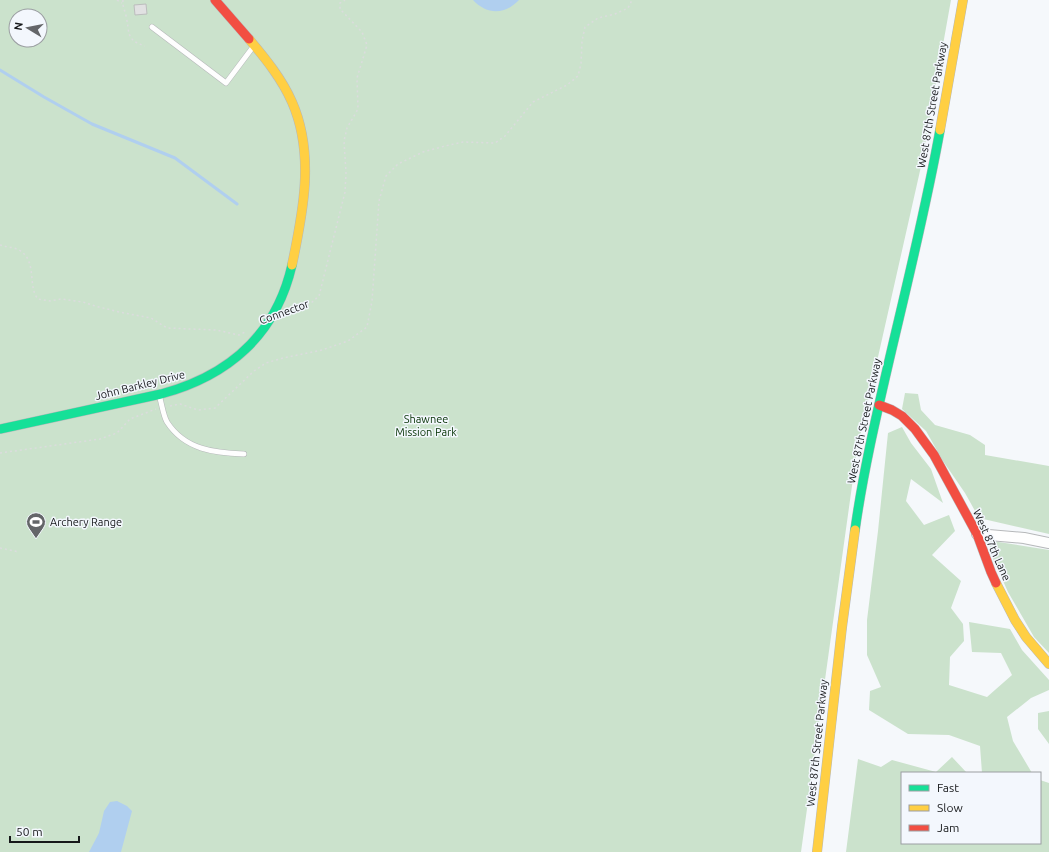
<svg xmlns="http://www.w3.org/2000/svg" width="1049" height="852" font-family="Ubuntu,sans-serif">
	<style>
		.green { fill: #cbe2cc; fill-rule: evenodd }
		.water { fill: #b0cfef }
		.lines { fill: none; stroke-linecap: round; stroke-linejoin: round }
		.stream { stroke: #b0cfef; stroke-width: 3 }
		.building { fill: #e1e1e2; stroke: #bcbdbd }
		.lane-casing { stroke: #b6b8ba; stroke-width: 6 }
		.street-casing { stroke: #b6b8ba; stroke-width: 12 }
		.fast-casing { stroke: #b6b8ba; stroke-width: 10 }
		.slow-casing { stroke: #b6b8ba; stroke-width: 10 }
		.jam-casing { stroke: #b6b8ba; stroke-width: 10 }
		.path { stroke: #dbdcdd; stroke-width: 1.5; stroke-dasharray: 2 3; stroke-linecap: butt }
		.lane { stroke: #fefefe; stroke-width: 5 }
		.street { stroke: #fefefe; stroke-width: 10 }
		.fast { stroke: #16e098; stroke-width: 9 }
		.slow { stroke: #ffcf43; stroke-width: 9 }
		.jam { stroke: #f24e42; stroke-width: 9 }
		.labels { text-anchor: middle; stroke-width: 3; stroke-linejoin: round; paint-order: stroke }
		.street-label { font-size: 11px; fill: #16181a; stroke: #f3f7fd }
		.park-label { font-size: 11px; fill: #063304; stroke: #f3f7fd }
		.poi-label { font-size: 11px; fill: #16181a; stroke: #f3f7fd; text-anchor: start }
	</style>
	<rect width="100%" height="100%" fill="#f5f8fb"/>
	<path class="green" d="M0,0H951L922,162L857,450L801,852H0ZM16,16H40V40H16Z
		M905,393L918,394L921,410L935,425L970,435L985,445V455L1049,466V534L979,518L965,493L943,461L926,431L902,409Z
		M902,427L911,443L931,469L943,503L911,479L906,501L924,525L949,515L955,531L932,555L961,581L951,608L963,624L964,641L950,657L949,685L987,697L1012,675L1001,653L972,652L969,622L1010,629L1022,650L1049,680V690L1031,698L1007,717L1013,741L1032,773H1004L1003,772L982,773L980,746L949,735L908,734L869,710L870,691L881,687L867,655V620L878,531L888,433Z
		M992,541L1049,550V653L1034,637L1008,592L989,550Z
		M1049,711V744L1038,729V713Z
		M952,757L967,773H902V843H1040V780L1049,783V852H846L858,759L881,767L892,760L936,772Z"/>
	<path class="water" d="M473,0H519C505,15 487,15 473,0Z
		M117,801L127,806L132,811L121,852H89L99,833L104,811L110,802Z"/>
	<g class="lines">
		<path class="stream" d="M0,70L44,97L92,124L175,158L237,204"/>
	</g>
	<path class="building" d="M146,4L147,14L135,15L134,5Z"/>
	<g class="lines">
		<defs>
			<path id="lane" d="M152,27L226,83L253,47
				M159,395C162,404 163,415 167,422C185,450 215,453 244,454"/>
			<path id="street" d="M977,534L1024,538L1049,543"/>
			<path id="fast" d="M0,429L161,394C228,376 276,335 292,265
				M855,530C863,473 876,417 889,361C907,284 926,208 940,130"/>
			<path id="slow" d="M249,39C265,58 282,79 292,102C315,154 303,213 292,265
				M940,130L963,0
				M996,583L1015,620L1026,637L1049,664
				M817,852L842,627L855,530"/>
			<path id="jam" d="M215,0L249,39
				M879,405L892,410L902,416L915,429L934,455L977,534L991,572L996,583"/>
		</defs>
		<use href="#lane" class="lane-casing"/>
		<use href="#street" class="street-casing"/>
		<use href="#fast" class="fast-casing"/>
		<use href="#slow" class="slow-casing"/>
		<use href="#jam" class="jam-casing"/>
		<path class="path" d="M117,0L122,3
			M123,0C122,6 125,10 126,16C130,32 125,40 145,46
			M0,245C6,247 13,247 19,250C38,261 27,286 38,299L50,301L61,299L83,302L95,306L119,312L151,318L167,328L216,330L239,335L245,332
			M289,313L311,303L319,296L345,192L346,173L344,141L347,128L358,109L357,78L367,45L362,32L340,9V3L345,0
			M170,406L180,404L198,410L215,408L254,371L266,363L283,358L322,350L348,341L367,327L372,301L379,201L386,176L398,164L423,152L445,146L463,142L495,143L505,136L533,102L567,85L578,76L581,64L582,41L585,27L598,18L615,14L628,8L632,0
			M0,453L100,439L117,433L130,419L156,409
			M0,548L19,552"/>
		<use href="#lane" class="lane"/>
		<use href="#street" class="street"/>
		<use href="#fast" class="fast"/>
		<use href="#slow" class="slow"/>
		<use href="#jam" class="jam"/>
	</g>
	<defs>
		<symbol id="stadium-pin" viewBox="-11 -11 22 30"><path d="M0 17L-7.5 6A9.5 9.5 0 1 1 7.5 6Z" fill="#646669" stroke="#f3f7fd"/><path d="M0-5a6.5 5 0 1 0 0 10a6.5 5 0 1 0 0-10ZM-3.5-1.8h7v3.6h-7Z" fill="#fff"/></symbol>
	</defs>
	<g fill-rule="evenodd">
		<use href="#stadium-pin" x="25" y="511" width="22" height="30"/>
	</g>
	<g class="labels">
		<g class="street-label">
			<text transform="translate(932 105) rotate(-80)" y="4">West 87th Street Parkway</text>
			<text transform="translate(284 312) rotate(-20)" y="4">Connector</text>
			<text transform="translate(140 385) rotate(-14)" y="4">John Barkley Drive</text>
			<text transform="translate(864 421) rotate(-78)" y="4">West 87th Street Parkway</text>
			<text transform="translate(992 545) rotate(66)" y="4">West 87th Lane</text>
			<text transform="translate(817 743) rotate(-84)" y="4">West 87th Street Parkway</text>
		</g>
		<g class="park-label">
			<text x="426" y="423">Shawnee<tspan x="426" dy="13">Mission Park</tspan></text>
		</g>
		<g class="poi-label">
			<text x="50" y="526">Archery Range</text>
		</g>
	</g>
	<rect x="901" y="772" width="140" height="72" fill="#f3f7fd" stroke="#9b9ea2"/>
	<rect x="909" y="785" width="20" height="6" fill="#16e098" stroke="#9b9ea2"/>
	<text x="937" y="792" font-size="12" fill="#16181a">Fast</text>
	<rect x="909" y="805" width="20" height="6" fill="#ffcf43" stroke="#9b9ea2"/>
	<text x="937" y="812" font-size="12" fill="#16181a">Slow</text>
	<rect x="909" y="825" width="20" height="6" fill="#f24e42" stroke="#9b9ea2"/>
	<text x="937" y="832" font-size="12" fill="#16181a">Jam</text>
	<g transform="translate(28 28) rotate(280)"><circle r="19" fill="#f3f7fd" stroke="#9b9ea2"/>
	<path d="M0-3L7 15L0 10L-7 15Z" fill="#646669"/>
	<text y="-6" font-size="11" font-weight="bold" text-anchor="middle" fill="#16181a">N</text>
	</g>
	<path d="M10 836v6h69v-6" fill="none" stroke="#16181a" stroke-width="2"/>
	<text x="16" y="836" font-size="12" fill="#16181a" stroke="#f3f7fd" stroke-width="3" paint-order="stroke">50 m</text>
</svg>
